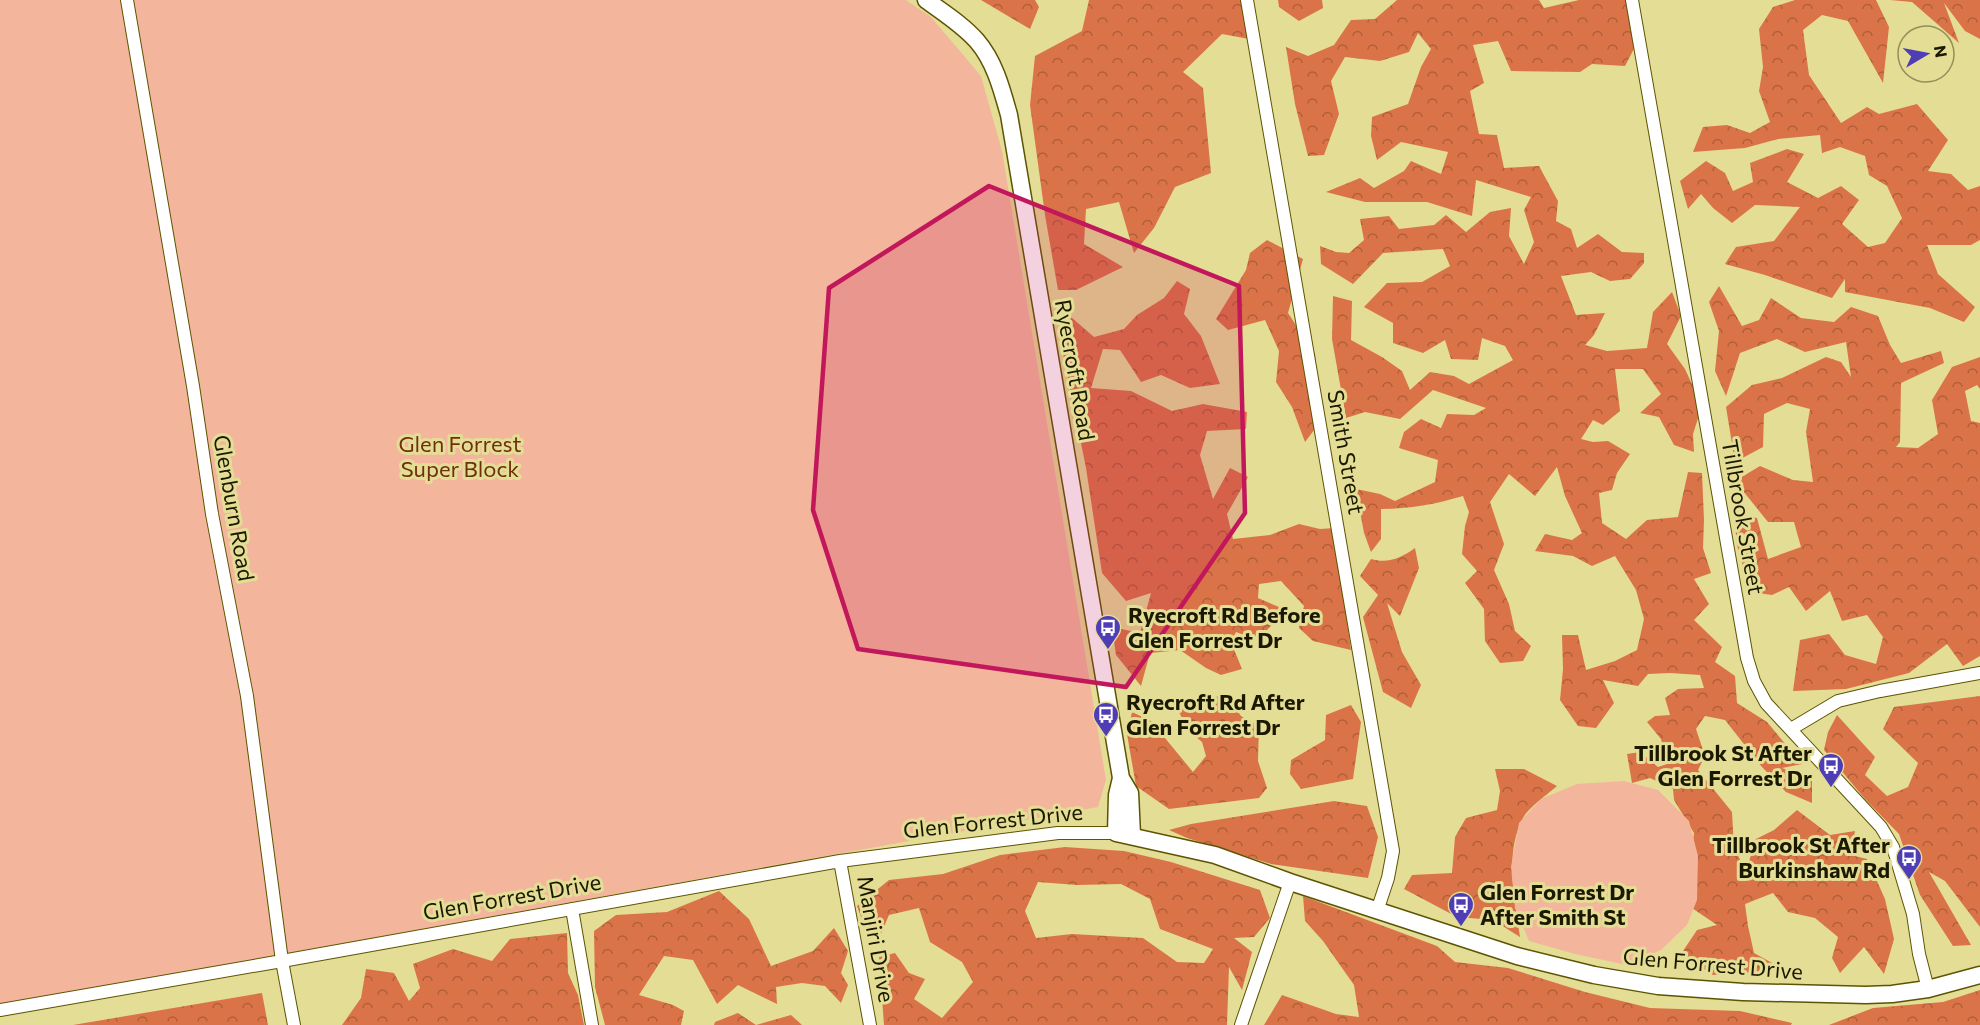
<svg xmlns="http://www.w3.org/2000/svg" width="1980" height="1025" font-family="Commissioner,sans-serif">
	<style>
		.forest { fill: url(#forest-crowns); fill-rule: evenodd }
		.park { fill: #f3b69c }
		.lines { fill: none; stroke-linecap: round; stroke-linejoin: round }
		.street-casing { stroke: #5c5400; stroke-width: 14 }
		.secondary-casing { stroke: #5c5400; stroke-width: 19 }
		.street { stroke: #fff; stroke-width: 12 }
		.secondary { stroke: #fff; stroke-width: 16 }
		.marked { fill: #c2185b; fill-opacity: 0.2; stroke: #c2185b; stroke-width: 4.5; stroke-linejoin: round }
		.labels { text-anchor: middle; stroke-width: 6; stroke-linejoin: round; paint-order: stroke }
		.street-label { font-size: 22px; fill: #1b1800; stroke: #e4dd95 }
		.park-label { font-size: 22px; fill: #702f0f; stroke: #e4dd95 }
		.poi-label { font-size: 22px; font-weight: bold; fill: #1b1800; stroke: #e4dd95; text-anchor: start }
	</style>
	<defs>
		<pattern id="forest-crowns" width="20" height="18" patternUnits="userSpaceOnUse" patternTransform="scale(1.5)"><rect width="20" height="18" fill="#da7448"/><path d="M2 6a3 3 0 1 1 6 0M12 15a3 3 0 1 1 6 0" fill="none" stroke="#b05e3a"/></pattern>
	</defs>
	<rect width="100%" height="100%" fill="#e4dd95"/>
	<path class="forest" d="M981,0H1035L1039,7L1030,29Z
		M1089,0H1253L1249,39L1222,34L1183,72L1203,88L1211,173L1175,187L1154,228L1134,253L1119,202L1086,209L1084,244L1123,267L1076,290H1058L1045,215L1030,105L1035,56L1082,31Z
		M1278,0H1322L1323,8L1299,21L1279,7Z
		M1397,0H1539L1544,8L1579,0H1627L1637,43L1625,66L1592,64L1580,72L1511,71L1498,41L1473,45L1484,83L1470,91L1479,134L1497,135L1504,168L1539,166L1558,201L1556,221L1571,229L1577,248L1598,234L1622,252L1644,253V263L1630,279L1610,281L1591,272L1561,276L1576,315L1605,313L1594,335L1585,345L1607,351L1647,348L1653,312L1672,292L1681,316L1667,344L1685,369L1702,406L1693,434L1694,452L1674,445L1659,417L1640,413L1661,394L1643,369H1615L1620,411L1603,425L1593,420L1581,439L1593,442L1608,441L1630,454L1617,473L1612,490L1599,493L1602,523L1626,539L1647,520L1678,517L1688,472L1702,473L1704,520L1703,548L1711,573L1694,579L1709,604L1694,620L1722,647L1715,662L1735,676L1737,703L1767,722L1802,764L1782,768L1812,780V803L1786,792L1762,767L1725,720L1705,716L1696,729L1705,756L1698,770L1732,812L1734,848L1746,871L1756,839L1774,830L1797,810L1830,835L1855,831L1851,855L1867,859L1885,899L1894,939L1884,974L1864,947L1840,973L1832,958L1838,937L1815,918L1788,912L1773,893L1745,904L1748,926L1754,953L1785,970L1713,975L1681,954L1697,930L1717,925L1686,904L1694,833L1674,800L1673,789L1650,778L1632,783L1627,754L1640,752L1658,767L1667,764L1661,739L1647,722L1655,716L1670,715L1665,698L1678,689L1704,688L1700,675L1670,673L1648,674L1638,686L1603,680L1614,703L1596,728L1578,726L1560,700L1563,669L1562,635H1578L1586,670L1615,661L1637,650L1644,619L1636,590L1615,556L1592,566L1573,556L1535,551L1545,534L1572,540L1582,533L1565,496L1557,467L1535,496L1509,474L1490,502L1504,544L1494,570L1509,604L1515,631L1531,646L1523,661L1500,663L1485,641L1484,609L1465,583L1477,571L1462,554L1465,526L1469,512L1463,496C1436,504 1410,509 1381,509V539L1371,552L1364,533L1356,489L1380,494L1395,501L1435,482L1438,460L1399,448L1404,432L1421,419L1441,428L1447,414L1474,415L1486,408L1433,390L1400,419L1365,412L1346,418L1332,339L1333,296L1352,301L1351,340L1382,357L1402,371L1410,390L1430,372L1454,376L1469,384L1513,360L1505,346L1482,338L1478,360L1451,359L1445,340L1423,353L1393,343V323L1364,307L1387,283L1422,282L1450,266L1443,249L1383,253L1353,284L1321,264L1320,246L1336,252L1349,253L1364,240L1360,219L1389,216L1399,229L1434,225L1446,215L1466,232L1490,212L1511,208L1509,236L1524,264L1534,242L1524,210L1531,197L1476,180L1472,216L1427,202H1365L1326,192L1360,178L1374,188L1404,171L1411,161L1441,174L1448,152L1401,142L1377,160L1371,136L1372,117L1408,104L1421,67L1431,49L1418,33L1409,52L1380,61L1345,57L1331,81L1339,114L1324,155L1308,156L1295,104L1286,47L1308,56L1334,45L1351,20L1375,19Z
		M1795,0H1876L1889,27L1883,83L1848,21L1822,15L1803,30L1809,75L1841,123L1867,107L1879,114L1917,104L1948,140L1928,171L1951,174L1968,190L1980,186V240L1971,245H1927L1938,274L1975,307L1964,322L1930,308L1845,292V279L1832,298L1765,275L1725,264L1736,247L1774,241L1800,207L1755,205L1732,223L1713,208L1701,194L1688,209L1680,181L1706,161L1725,173L1733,191L1753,182L1750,163L1787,149L1804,154L1787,182L1818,198L1841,186L1859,200L1842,224L1868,247L1885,243L1902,218L1887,186L1869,175L1865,156L1840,147L1822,153L1820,135L1778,139L1745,148L1693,152L1703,127L1727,125L1750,133L1770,122L1759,91L1763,67L1759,29L1773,7Z
		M1890,0H1980V39L1965,31L1944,3L1959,43L1912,2Z
		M1267,240L1303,259L1288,313L1315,354L1321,421L1305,442L1292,407L1276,382L1279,351L1265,320L1228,330L1216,319L1246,270L1250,253Z
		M1177,281L1190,289L1184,314L1201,336L1220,384L1190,388L1161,375L1141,382L1120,350L1103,349L1091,388L1131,391L1172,411L1203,404L1247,412L1246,429L1207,431L1200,455L1213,499L1230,468L1248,477L1227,514L1233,539L1270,535L1299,524L1320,529L1334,528L1351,650L1313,641L1299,628L1304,606L1281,581L1259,584L1258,598L1286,610L1267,630L1252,638L1236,632L1231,642L1242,669L1221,675L1206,668L1180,650L1150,653L1141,686L1116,655L1112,627L1140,633L1151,593L1126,601L1102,573L1086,468L1063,353L1071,317L1094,337L1124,329L1137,315L1164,298Z
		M1719,286L1742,326L1759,320L1771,298L1801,318L1834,322L1851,307L1878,316L1890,345L1901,363L1941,351L1944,363L1901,383L1900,442L1896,447L1918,448L1938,434L1932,400L1952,367L1980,357V389L1977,385L1965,391L1971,421L1980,423V656L1963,666L1947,644L1909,673L1846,689L1793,691L1800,640L1829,634L1845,655L1876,664L1883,637L1867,615L1842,621L1830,591L1806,611L1789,587L1772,595L1750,592L1737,545L1734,514L1757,518L1768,559L1801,547L1794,522H1768L1735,481L1760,466L1793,480L1813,482L1806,432L1810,409L1787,403L1764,414L1763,447L1735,462L1726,407L1752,385L1782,378L1826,357L1841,362L1851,377L1846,342L1805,352L1777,339L1740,353L1726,396L1715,371L1719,331L1709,302Z
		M1415,548L1419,568L1400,616L1387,603L1402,652L1421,685L1411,708L1383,692L1363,617L1378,595L1360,576L1371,559C1388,564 1401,558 1415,548Z
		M1226,695L1241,716L1259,726L1258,761L1267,788L1259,798L1169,809L1136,786L1127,734L1132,712L1151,721L1193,772L1206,756L1202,742L1188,730L1175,704Z
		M1980,696V927L1945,881L1929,872L1971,945L1953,946L1920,895L1899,834L1865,799L1824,750L1828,732L1837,715L1875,757L1865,775L1887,796L1908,787L1918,763L1883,729L1894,707Z
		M1351,705L1361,722L1353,779L1301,789L1290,774L1291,760L1325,740L1326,715Z
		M1495,769H1524L1557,786C1548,794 1528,808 1523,818C1504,854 1515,899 1520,937L1493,920L1457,917L1404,889L1412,875L1452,873L1455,837L1466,818L1497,810L1500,791Z
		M1334,801L1367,806L1378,837L1368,878L1271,864L1187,838L1169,830L1191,824Z
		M1065,847L1124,851L1171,862L1260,890L1270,918L1254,937L1234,938L1252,952L1242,990L1229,967L1227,1025H884L879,957L895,953L909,973L925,979L914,999L942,1018L973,982L962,962L930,942L919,908L889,915L880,936L864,925L857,906L889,880L943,874L1000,855ZM1038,882L1077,885L1121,884L1150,899L1160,929L1213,949L1204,963L1177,962L1143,938L1072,934L1036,938L1025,911Z
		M719,891L749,919L771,966L813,951L834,928L848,951L841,973L848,985L841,1003L825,986L802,983L776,987L777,1004L738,985L717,1004L693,960L664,956L639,995L673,1005L684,1011L681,1025H605L595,987L594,931L616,915L667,912Z
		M1303,896L1437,946L1455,962L1508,968L1585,992L1650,1008L1740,1011L1792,1023L1791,1025H1264L1282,995L1336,1014L1359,1017L1354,985L1323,941L1305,921Z
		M567,933L568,973L578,995L584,1025H342L361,998L366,969L394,973L409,1001L420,988L413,964L453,949L492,961L510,939Z
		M1980,990V1025H1829L1873,1008L1943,1002Z
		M262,993L268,1025H73Z
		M738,1013L756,1025L791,1015L802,1025H714L715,1022Z"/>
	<path class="park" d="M0,0H906L931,17L981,76L1002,151L1106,780L1098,807L0,1005Z
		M1624,781L1658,790L1689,821L1698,856L1697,900L1687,925L1661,950L1627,965L1575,954L1529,941L1515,908L1511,867L1519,823L1541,799L1577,784Z"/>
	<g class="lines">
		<defs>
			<path id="street" d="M127,0L193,386L212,514L247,696L282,961L294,1025
				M1247,0L1393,851L1388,878L1377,911
				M1632,0L1747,658L1754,681L1766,703L1881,827L1893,847L1913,914L1919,954L1928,989
				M1791,729L1838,701L1880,691L1980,673
				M840,861L870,1025
				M572,909L592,1025
				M0,1010L282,961L840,861L1058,833H1116
				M1241,1025L1290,882"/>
			<path id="secondary" d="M926,0C944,13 963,25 977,41C995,62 1002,90 1009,115L1121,778L1130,793L1132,835
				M1121,778L1117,795L1116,833L1215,855L1290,882L1517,956L1594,975L1658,986L1743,992L1866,995L1892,994L1928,989L1980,975"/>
		</defs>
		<use href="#street" class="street-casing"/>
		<use href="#secondary" class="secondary-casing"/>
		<use href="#street" class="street"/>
		<use href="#secondary" class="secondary"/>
	</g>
	<path class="marked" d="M989,186L1239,286L1245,513L1126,687L858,649L813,510L829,288Z"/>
	<defs>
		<symbol id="bus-pin" viewBox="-11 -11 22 30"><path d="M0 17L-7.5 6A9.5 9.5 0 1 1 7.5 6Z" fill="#4f3db5" stroke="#e4dd95"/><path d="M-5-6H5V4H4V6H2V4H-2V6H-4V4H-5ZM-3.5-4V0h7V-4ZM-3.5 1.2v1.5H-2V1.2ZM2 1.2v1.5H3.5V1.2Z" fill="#fff"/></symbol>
	</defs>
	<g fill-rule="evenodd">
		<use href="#bus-pin" x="1093" y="613" width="30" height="40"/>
		<use href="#bus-pin" x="1091" y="700" width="30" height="40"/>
		<use href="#bus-pin" x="1816" y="751" width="30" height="40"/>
		<use href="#bus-pin" x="1894" y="843" width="30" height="40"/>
		<use href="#bus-pin" x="1446" y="890" width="30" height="40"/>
	</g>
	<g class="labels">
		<g class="street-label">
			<text transform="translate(1075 370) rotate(80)" y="8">Ryecroft Road</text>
			<text transform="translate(1346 452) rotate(80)" y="8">Smith Street</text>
			<text transform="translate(234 508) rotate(80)" y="8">Glenburn Road</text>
			<text transform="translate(1743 517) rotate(80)" y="8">Tillbrook Street</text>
			<text transform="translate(993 821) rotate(-6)" y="8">Glen Forrest Drive</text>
			<text transform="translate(512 897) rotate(-10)" y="8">Glen Forrest Drive</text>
			<text transform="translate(876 939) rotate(80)" y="8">Manjiri Drive</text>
			<text transform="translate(1713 964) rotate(5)" y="8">Glen Forrest Drive</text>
		</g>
		<g class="park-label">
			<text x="460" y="452">Glen Forrest<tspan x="460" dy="25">Super Block</tspan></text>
		</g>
		<g class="poi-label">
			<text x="1128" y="623">Ryecroft Rd Before<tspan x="1128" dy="25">Glen Forrest Dr</tspan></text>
			<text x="1126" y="710">Ryecroft Rd After<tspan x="1126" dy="25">Glen Forrest Dr</tspan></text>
			<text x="1812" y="761" text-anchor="end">Tillbrook St After<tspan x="1812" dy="25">Glen Forrest Dr</tspan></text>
			<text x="1890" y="853" text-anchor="end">Tillbrook St After<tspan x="1890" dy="25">Burkinshaw Rd</tspan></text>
			<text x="1480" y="900">Glen Forrest Dr<tspan x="1480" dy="25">After Smith St</tspan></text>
		</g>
	</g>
	<g transform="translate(1926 54) rotate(80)"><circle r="28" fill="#e4dd95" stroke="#948e59" stroke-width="1.5"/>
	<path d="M0-4.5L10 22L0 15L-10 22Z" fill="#4f3db5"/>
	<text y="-9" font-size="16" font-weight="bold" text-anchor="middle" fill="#1b1800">N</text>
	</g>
</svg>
